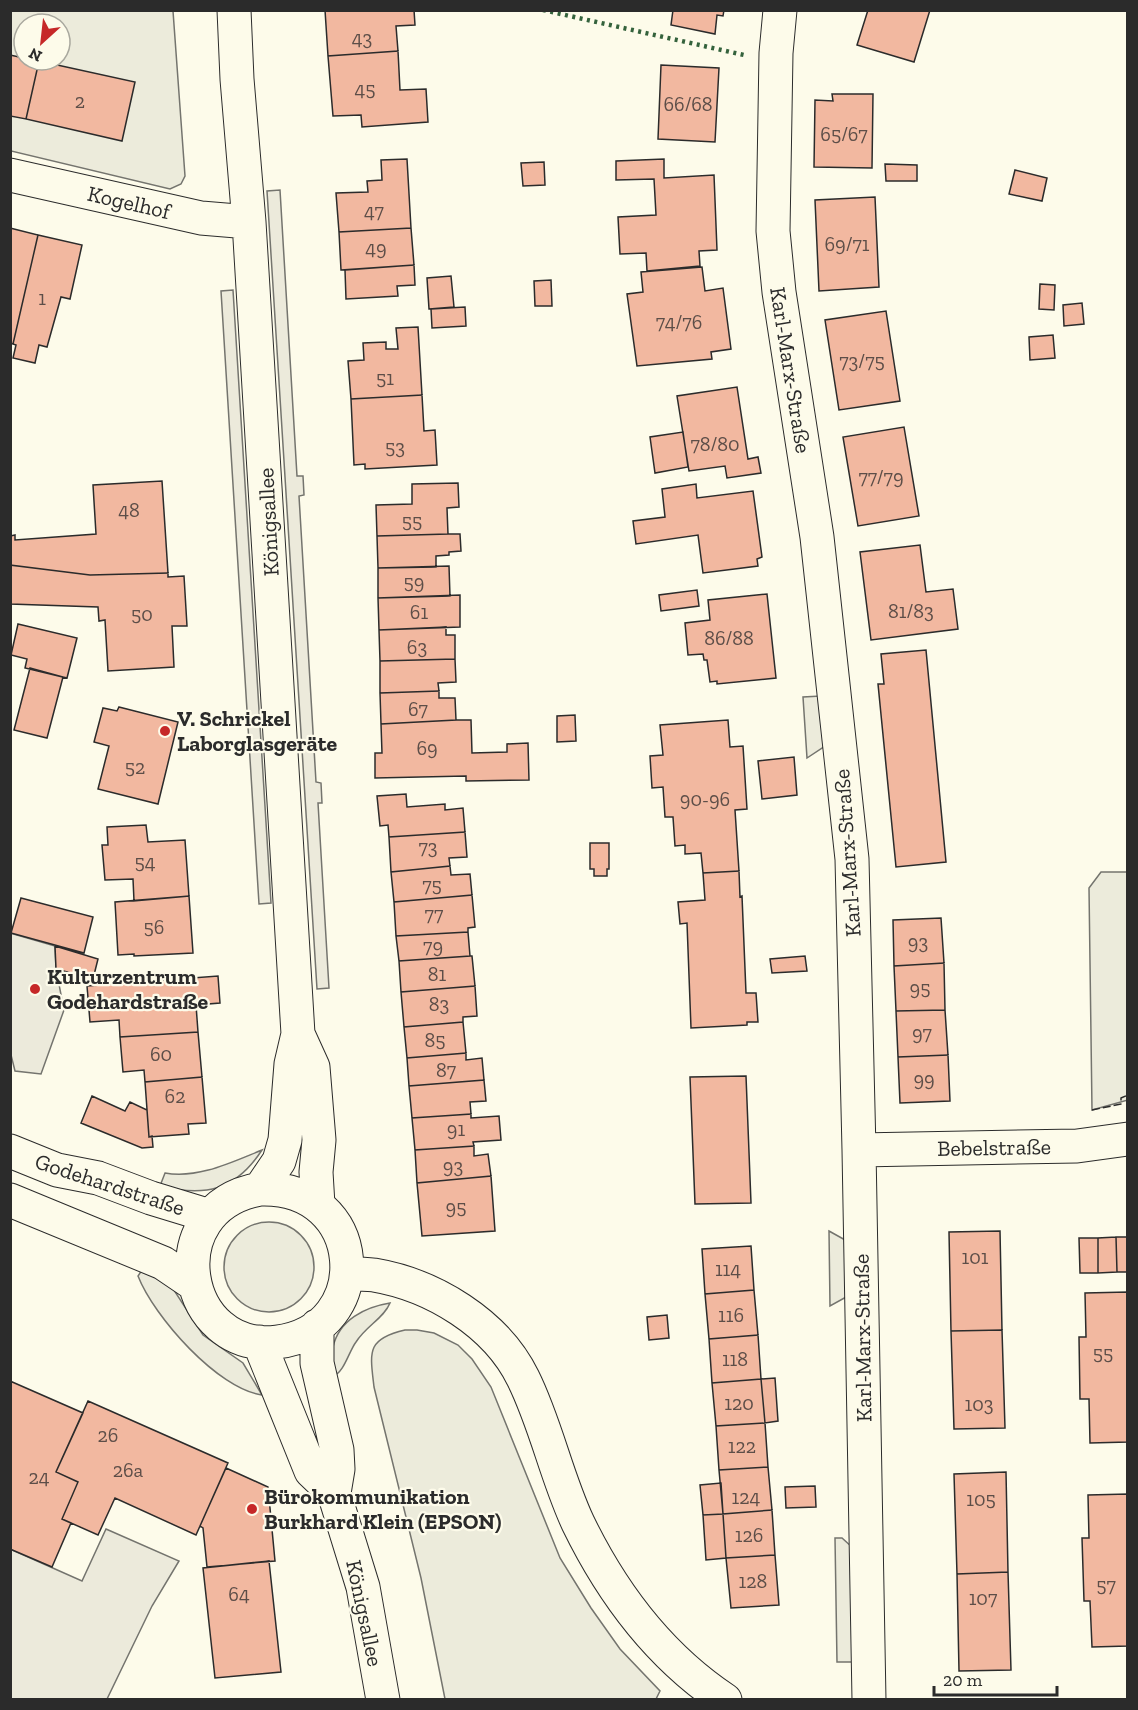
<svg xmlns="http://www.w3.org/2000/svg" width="1138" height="1710" font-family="'Zilla Slab',serif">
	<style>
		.green { fill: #ecebdb; stroke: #74746e; stroke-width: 1.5; fill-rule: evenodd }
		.parking { fill: #eceadb; stroke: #74746e; stroke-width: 1.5 }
		.building { fill: #f2b8a0; stroke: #2b2b2b; stroke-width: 1.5 }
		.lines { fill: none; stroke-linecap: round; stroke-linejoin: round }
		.minor-casing { stroke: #2b2b2b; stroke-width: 35 }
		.minor { stroke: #fdfbea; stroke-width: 33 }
		.hedge { stroke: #34623c; stroke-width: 4.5; stroke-dasharray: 3 4.5; stroke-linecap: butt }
		.fence { stroke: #2b2b2b; stroke-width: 1.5; stroke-dasharray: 8 3; stroke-linecap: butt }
		.poi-dot { fill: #c62828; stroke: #fdfbea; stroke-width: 2 }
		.labels { text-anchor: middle; stroke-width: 4.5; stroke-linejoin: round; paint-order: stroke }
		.number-label { font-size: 20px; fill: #5d4e48 }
		.street-label { font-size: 22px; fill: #2b2b2b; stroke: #fdfbea }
		.poi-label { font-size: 22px; font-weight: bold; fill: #2b2b2b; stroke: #fdfbea; text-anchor: start }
	</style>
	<rect width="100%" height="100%" fill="#fdfbea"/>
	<path class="green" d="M11,11H173L185,176L181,184L170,189L11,151ZM24,24H60V60H24Z
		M821,696L825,746L807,758L803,697Z
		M1101,872H1127L1128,1100L1092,1110L1089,888Z
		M262,1150C235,1191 205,1197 160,1186L165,1173C198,1179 232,1162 262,1150Z
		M224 1267a45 45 0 1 1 90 0a45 45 0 1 1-90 0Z
		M829,1231L847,1241L848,1296L830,1306Z
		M142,1270L172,1287L203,1335L243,1363L262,1395C218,1389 154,1317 138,1276Z
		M390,1303C384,1318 366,1326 356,1342C349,1351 344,1373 333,1376C333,1367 331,1356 333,1347C339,1320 365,1307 390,1303Z
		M405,1330H417L434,1333L458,1345L472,1359L491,1387L560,1558L591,1608L620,1649L660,1691L656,1699H445L421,1578L374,1387C370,1352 366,1339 405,1330Z
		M835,1538H842L853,1548L855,1662H837Z"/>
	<path class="parking" d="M280,190L297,476H303L304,495L299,496L316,782L321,783L322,803H318L329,988L317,989L285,477L267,191Z
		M233,290L271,903L259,904L221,291Z
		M10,933L55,946L56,969L64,1010L41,1074L15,1071L11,1055Z
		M106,1529L179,1561L152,1606L107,1699H11L10,1549L82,1581Z"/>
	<path class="building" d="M325,10H414L415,25L396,26L398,51L328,56Z
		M673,10H724L723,16L717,15L715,34L671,25Z
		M868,10H930L914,62L857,45Z
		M398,51L400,90L426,89L428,122L362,127L361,115L333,116L328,56Z
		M10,55L24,58V60L39,61L26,119L10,116Z
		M39,61L135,82L122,141L26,119Z
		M661,65L719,68L715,142L658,139Z
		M832,94H873L872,168L814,167L815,100L833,101Z
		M407,159L411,228L339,232L336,193L368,192L367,181L382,180L381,160Z
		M664,159V178L714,175L717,250L699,251L700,266L647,271L646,253L620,254L618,217L656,215L654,179L616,180V161Z
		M544,162L545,185L523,186L521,163Z
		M885,164L917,165V181H886Z
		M1015,170L1047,178L1042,201L1009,194Z
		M875,197L879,287L819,291L815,200Z
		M10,228L38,235L13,344L10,343Z
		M411,228L414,265L341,270L339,232Z
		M38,235L82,245L70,299L61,297L47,347L39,345L35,363L13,358L16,345L13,344Z
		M414,265L415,285L397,286L398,296L346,299L345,270Z
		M702,267L705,291L723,288L731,349L711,352L712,359L637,366L627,294L643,292L641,272Z
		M451,276L454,307L429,309L427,278Z
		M551,280L552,306H535L534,281Z
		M1040,284L1055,285L1054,310L1039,309Z
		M1082,303L1084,324L1064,326L1063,305Z
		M465,307L466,326L432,328L431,309Z
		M886,311L900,401L839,410L825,320Z
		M418,327L422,395L351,399L348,361L364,360L363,343L386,342V349H398L396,328Z
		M1053,335L1055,358L1030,360L1029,337Z
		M737,387L748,459L758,457L761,473L727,478L725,466L689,471L677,396Z
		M422,395L424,431L435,430L437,465L365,469V464L354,465L351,399Z
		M904,427L919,516L858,526L843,437Z
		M683,432L688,467L655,473L650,437Z
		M162,481L168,573L90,575L10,565V536L15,535V540L96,534L93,485Z
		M458,483L459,507L447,508L448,534L377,536L376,505L412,504V484Z
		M696,484L697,498L753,491L762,557L757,559L758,566L703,573L698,535L636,544L633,521L665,517L662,489Z
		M448,534H460L461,551L449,552V555L436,556V567L378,568L377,536Z
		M920,545L926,592L953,589L958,629L871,640L860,552Z
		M10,565L90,575L168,573V577L184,576L187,626H172L174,667L108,671L105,620L99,621L98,607L10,604Z
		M449,566L450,596L378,598V568Z
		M697,590L699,606L661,611L659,595Z
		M767,594L776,678L717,684V681L710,682L707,660H704L703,654L688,655L685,623L710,620L708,600Z
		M460,595V627L379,630L378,598Z
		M18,624L77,638L67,678L25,668L27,659L11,655Z
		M446,627V635H455V659L380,661L379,630Z
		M926,650L946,862L896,867L878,684H884L881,654Z
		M455,659L456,682L438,683L439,691L380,693V661Z
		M30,668L63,677L47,738L14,730Z
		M439,691V698H455L456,720L381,724L380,693Z
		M119,707L178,722L158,804L98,789L109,746L94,742L103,708L117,711Z
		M575,715L576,741L557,742V716Z
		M456,720H471L472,753L507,752V744L528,743L529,780L466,781V776L375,778V753H382L381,724Z
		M728,720L730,747L743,746L747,809L735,810L739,871L703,873L701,853L685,854V845L675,846L673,817H665L663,787L652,788L650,756L663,755L660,725Z
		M794,757L797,795L762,799L758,761Z
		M406,794L407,807L445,804V810L463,808L465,832L389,837L388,825L380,826L377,796Z
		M146,825L148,842L185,840L189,896L134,901L133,879L105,880L102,845H108L107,827Z
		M465,832L467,857L449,858L450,866L391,872L389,837Z
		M590,843H609V869H607V876H594V869H590Z
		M450,866L451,875L470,874L472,895L394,902L391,872Z
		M739,871L740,897L742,896L746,993H756L758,1022H747V1025L691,1028L687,923L680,924L678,902L705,900L703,873Z
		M472,895L475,927L468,928V932L396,936L394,902Z
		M189,896L193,953L134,956V954L118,955L115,902Z
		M21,898L93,917L84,953L11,933Z
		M941,918L944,963L894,966L893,920Z
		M468,932L470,956L399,961L396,936Z
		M55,946L98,959L93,979L56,969Z
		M470,956H472L475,986L401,992L399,961Z
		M805,956L807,971L772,973L770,959Z
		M944,963L945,1010L896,1011L894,966Z
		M218,976L220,1003L196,1005L198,1032L120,1037L119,1020L90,1022L87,986Z
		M475,986L477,1016L463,1017V1022L404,1027L401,992Z
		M945,1010L948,1055L898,1057L896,1011Z
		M463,1022L466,1053L407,1058L404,1027Z
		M198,1032L202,1077L145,1082L144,1070L123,1072L120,1037Z
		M466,1053V1060L482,1058L484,1080L409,1086L407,1058Z
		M948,1055L950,1101L900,1103L898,1057Z
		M746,1076L751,1203L695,1204L690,1077Z
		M202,1077L206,1123L188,1124L189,1134L149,1137L145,1082Z
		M484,1080L486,1101L470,1102L471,1114L412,1118L409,1086Z
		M92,1096L125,1111L130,1102L147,1110L149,1137L152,1136L153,1147L142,1148L81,1123Z
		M471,1114V1118L499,1116L501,1140L473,1142L474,1146L415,1150L412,1118Z
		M474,1146V1156L488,1154L491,1176L417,1183L415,1150Z
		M491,1176L495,1231L422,1236L417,1183Z
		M1000,1231L1002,1330L951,1331L949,1232Z
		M1116,1237H1128V1272H1117Z
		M1116,1237L1117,1272L1098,1273V1238Z
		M1079,1238H1098V1273H1080Z
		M751,1246L754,1290L705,1294L702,1249Z
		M754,1290L758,1335L709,1339L705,1294Z
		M1128,1292V1442L1090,1443L1089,1399H1080L1079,1337H1086L1085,1293Z
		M667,1315L669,1338L649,1340L647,1317Z
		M1002,1330L1005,1428L954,1429L951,1331Z
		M758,1335L761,1379L712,1383L709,1339Z
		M775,1378L778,1421L765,1423L761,1379Z
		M761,1379L765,1423L716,1426L712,1383Z
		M10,1381L83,1413L56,1472L78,1482L62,1519L71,1523L52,1567L10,1549Z
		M88,1401L228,1463L196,1535L115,1498L98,1535L62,1519L78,1482L56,1472Z
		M765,1423L768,1467L719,1470L716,1426Z
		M768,1467L772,1510L723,1514L719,1470Z
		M226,1468L268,1487L275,1561L207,1567L203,1528L200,1526Z
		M1006,1472L1008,1572L957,1574L954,1474Z
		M721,1483L723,1514L703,1515L700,1485Z
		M815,1486L816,1507L786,1508L785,1487Z
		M1128,1494V1646L1092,1647L1090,1601H1084L1082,1538H1089L1088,1495Z
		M772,1510L775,1555L726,1558L723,1514Z
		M723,1514L726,1558L706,1560L703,1515Z
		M775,1555L779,1605L731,1608L726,1558Z
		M269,1561L281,1672L215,1678L203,1568Z
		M1008,1572L1011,1670L959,1671L957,1574Z"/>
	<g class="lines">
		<defs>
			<path id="minor" d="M234,10L237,79L249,222L298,1034L291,1064L285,1140L279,1161L260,1189C155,1208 183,1354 277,1342C377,1330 368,1185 260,1189
				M780,10L776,53L773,231L779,292L817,537L852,859L859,1150L869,1700
				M10,175L201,218L249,222
				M298,1034L313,1067L319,1140L316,1172L318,1205
				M859,1150L1077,1146L1128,1139
				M10,1151L57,1170L98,1178L151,1198L210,1216
				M10,1200L163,1263L194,1284
				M347,1274C356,1274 366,1274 374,1275C433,1285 496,1323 523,1378C546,1424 556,1476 578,1523C612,1593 659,1656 725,1700
				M317,1326V1363L337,1450L338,1469L334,1493L363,1587L383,1700
				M259,1342L311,1471L334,1493"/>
		</defs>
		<use href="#minor" class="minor-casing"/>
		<use href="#minor" class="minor"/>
		<path class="hedge" d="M543,10L744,55"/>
		<path class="fence" d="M1092,1110L1121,1104V1098L1128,1095"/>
	</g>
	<g class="poi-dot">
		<circle cx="165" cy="731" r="6"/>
		<circle cx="35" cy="989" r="6"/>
		<circle cx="252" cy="1509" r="6"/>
	</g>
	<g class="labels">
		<g class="number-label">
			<text x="362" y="45">43</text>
			<text x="365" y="96">45</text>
			<text x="80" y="108">2</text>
			<text x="688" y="111">66/68</text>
			<text x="844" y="141">65/67</text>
			<text x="374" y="218">47</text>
			<text x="847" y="251">69/71</text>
			<text x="376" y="255">49</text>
			<text x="42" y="305">1</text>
			<text x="679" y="329">74/76</text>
			<text x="862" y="368">73/75</text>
			<text x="385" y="385">51</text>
			<text x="715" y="451">78/80</text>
			<text x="395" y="454">53</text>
			<text x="881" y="484">77/79</text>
			<text x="129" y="517">48</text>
			<text x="412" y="528">55</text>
			<text x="414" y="589">59</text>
			<text x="911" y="618">81/83</text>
			<text x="419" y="619">61</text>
			<text x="142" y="621">50</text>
			<text x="729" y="645">86/88</text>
			<text x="417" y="654">63</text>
			<text x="418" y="716">67</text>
			<text x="427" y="755">69</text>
			<text x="135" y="774">52</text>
			<text x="705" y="806">90-96</text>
			<text x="428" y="854">73</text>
			<text x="145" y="869">54</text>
			<text x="432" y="892">75</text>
			<text x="434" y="921">77</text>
			<text x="154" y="934">56</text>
			<text x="918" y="949">93</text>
			<text x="433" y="953">79</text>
			<text x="437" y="981">81</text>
			<text x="920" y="995">95</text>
			<text x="439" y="1011">83</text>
			<text x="922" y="1040">97</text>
			<text x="435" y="1047">85</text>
			<text x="161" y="1061">60</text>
			<text x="446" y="1077">87</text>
			<text x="924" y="1086">99</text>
			<text x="175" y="1103">62</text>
			<text x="456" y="1136">91</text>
			<text x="453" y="1173">93</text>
			<text x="456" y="1214">95</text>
			<text x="975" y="1264">101</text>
			<text x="728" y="1276">114</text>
			<text x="731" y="1322">116</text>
			<text x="1103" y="1360">55</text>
			<text x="735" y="1366">118</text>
			<text x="739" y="1410">120</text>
			<text x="979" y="1411">103</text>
			<text x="108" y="1442">26</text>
			<text x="742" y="1453">122</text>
			<text x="128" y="1477">26a</text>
			<text x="39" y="1484">24</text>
			<text x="746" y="1504">124</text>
			<text x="981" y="1506">105</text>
			<text x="749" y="1542">126</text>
			<text x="753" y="1588">128</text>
			<text x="1106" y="1592">57</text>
			<text x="239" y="1601">64</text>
			<text x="983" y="1605">107</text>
		</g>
		<g class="street-label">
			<text transform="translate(129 202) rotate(13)" y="8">Kogelhof</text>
			<text transform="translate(791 370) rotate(81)" y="8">Karl-Marx-Straße</text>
			<text transform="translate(268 522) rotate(-93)" y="8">Königsallee</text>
			<text transform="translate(847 853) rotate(-94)" y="8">Karl-Marx-Straße</text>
			<text transform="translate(994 1147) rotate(-1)" y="8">Bebelstraße</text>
			<text transform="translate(110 1184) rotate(18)" y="8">Godehardstraße</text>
			<text transform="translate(862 1338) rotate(-91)" y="8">Karl-Marx-Straße</text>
			<text transform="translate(365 1613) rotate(78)" y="8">Königsallee</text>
		</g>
		<g class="poi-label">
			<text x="177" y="726">V. Schrickel<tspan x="177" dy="25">Laborglasgeräte</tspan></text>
			<text x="47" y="984">Kulturzentrum<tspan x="47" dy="25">Godehardstraße</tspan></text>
			<text x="264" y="1504">Bürokommunikation<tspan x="264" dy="25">Burkhard Klein (EPSON)</tspan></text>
		</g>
	</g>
	<rect width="1138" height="1710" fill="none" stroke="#2b2b2b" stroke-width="24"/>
	<g transform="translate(42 42) rotate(207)"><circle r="28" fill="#fdfbea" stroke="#a9a89e" stroke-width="1.5"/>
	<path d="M0-4.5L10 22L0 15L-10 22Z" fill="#c62828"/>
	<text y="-9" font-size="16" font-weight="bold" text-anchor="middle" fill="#2b2b2b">N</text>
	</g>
	<path d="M934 1686v9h123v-9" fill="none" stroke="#2b2b2b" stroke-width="3"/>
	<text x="943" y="1686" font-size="18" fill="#2b2b2b" stroke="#fdfbea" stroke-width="4.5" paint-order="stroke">20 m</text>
</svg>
